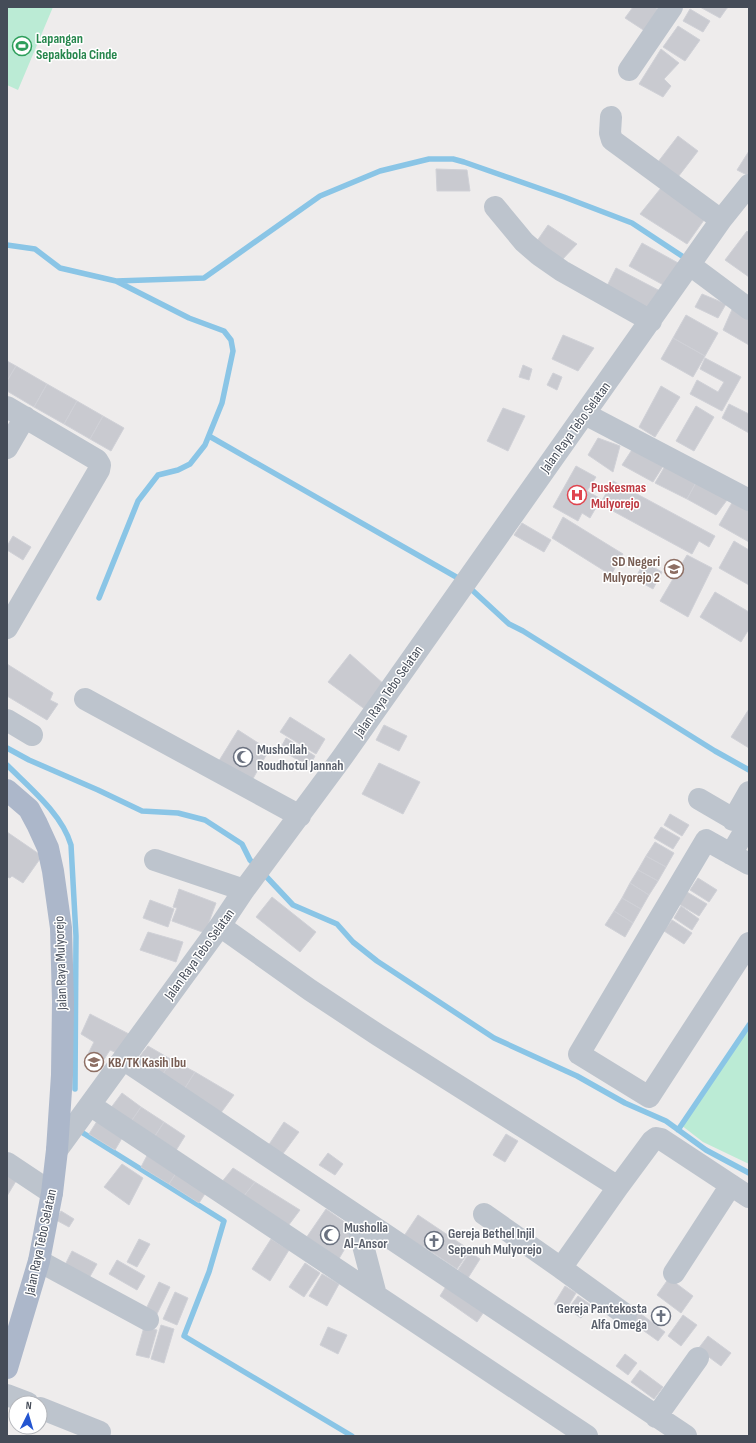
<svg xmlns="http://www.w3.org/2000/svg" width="756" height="1443" font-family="'Sofia Sans Condensed',sans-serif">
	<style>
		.green { fill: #bbebd5 }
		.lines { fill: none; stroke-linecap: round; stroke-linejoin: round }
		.stream { stroke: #8ac5e6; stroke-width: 5.5 }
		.building { fill: #c9cad0; stroke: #d0d1d7 }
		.minor { stroke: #bdc4cd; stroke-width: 22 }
		.major { stroke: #acb7ca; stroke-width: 22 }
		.labels { text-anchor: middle; stroke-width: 3; stroke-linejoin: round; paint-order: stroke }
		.leisure-label { font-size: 14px; font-weight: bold; fill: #27864d; stroke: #fff; text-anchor: start }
		.street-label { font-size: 14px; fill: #454c58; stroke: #fff }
		.health-label { font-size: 14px; font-weight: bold; fill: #be3a42; stroke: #fff; text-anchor: start }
		.education-label { font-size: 14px; font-weight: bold; fill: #785e54; stroke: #fff; text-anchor: end }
		.worship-label { font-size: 14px; font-weight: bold; fill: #5b616d; stroke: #fff; text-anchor: start }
	</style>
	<rect width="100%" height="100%" fill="#eeecec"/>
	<path class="green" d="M7,7H53L18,90L7,85Z
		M749,1025V1164L703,1142L681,1125Z"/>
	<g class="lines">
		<path class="stream" d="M7,245L35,249L60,268L116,281L189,318L224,331L231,340L233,351L222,403L205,445L190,464L178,470L158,475L138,501L99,598
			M116,281L204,278L320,196L380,171L429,159H453L464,162L564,197L632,223L685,258
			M209,436L458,578
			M471,589L509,624L523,631L715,751L749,770
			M7,748L29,760L98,790L142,811L178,813L205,820L242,844L250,860L256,866
			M7,765C29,787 62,814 71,845L76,936L75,1089
			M262,872L293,905L337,924L353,942L377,961L494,1038L577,1076L625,1103L666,1121L706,1150L749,1173
			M678,1130L749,1025
			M83,1133L224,1221L209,1272L184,1336L352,1436"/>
	</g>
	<path class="building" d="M633,7H654L664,12L651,35L625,18Z
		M700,7H730L727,8L720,18Z
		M690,9L710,21L703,32L683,21Z
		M678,26L700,40L685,61L663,47Z
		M661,49L679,63L664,79L671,86L663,97L639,84Z
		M678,136L698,151L678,177L658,162Z
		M749,151V176L737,170Z
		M436,169L467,170L470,191H437Z
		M665,183L709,213L687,244L640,214Z
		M548,225L577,244L561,261L535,244Z
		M747,231L749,233V277L725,260Z
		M642,243L680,264L667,287L629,266Z
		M616,268L664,293L648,317L604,292Z
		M702,294L726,304L718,318L695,307Z
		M734,305L749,315V345L723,330Z
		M686,315L718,333L705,356L673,338Z
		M563,335L594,348L578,371L552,359Z
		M673,338L705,356L693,377L661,359Z
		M705,358L741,377L722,411L690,394L697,380L718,392L724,382L700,369Z
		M7,361L16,366L7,381Z
		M523,365L532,369L529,380L519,377Z
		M16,366L47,384L34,407L7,391V381Z
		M553,373L562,377L557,390L547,385Z
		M47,384L77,401L64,424L34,407Z
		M661,386L680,397L655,437L639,427Z
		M77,401L103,416L90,439L64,424Z
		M729,404L749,414V433L722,418Z
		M696,406L714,417L694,451L676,441Z
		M503,408L525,416L508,451L487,441Z
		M103,416L124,428L111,451L90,439Z
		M598,438L620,446L613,472L588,455Z
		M637,442L665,463L653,482L622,465Z
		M668,461L698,479L687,499L655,483Z
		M576,466L596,477L587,491L601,499L590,518L582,513L578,521L553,507Z
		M698,479L730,496L716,515L687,499Z
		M613,481L715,536L709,547L699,541L692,554L600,504Z
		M733,501L749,510V542L719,525Z
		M563,517L623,554L611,575L552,538Z
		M522,523L551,540L544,552L514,535Z
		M13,536L31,547L23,560L7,550V546Z
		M734,541L749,550V585L719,568Z
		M687,555L712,568L688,617L660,601Z
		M644,562L662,572L653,589L635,579Z
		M715,592L749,612V629L741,642L700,617Z
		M350,654L385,685L366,710L328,682Z
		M7,664L53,693L50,700L58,704L47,720L7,696Z
		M749,709V748L731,737Z
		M290,717L325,739L316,754L280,732Z
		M384,725L407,736L399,751L376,740Z
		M238,730L269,750L250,784L217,764Z
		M286,738L315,756L309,767L280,749Z
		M379,763L420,782L403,814L362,794Z
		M670,814L689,825L682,836L664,825Z
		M661,827L680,838L673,849L654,838Z
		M7,832L42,856L23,883L12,876L10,878L7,877Z
		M655,842L674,853L666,867L646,856Z
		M646,856L666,867L658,881L638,870Z
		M638,870L658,881L649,895L630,883Z
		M698,878L717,890L709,902L690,890Z
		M630,883L649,895L641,909L622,898Z
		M179,889L216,903L205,933L172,921L177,908L173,907Z
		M687,892L707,904L699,916L679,904Z
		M272,897L316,932L300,952L256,917Z
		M622,898L641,909L633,923L614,911Z
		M150,900L174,909L168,927L143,918Z
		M681,906L699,919L692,930L674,918Z
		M614,911L633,923L625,937L605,925Z
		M672,920L692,933L684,944L664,931Z
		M148,932L183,942L176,962L140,950Z
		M90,1014L129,1034L117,1053L110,1050L101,1064L87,1056L94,1042L81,1034Z
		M148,1046L172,1060L161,1077L136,1061Z
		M172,1060L195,1072L183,1091L161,1077Z
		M195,1072L234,1095L220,1114L183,1091Z
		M122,1093L141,1107L130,1123L110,1109Z
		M141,1107L164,1122L153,1139L130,1123Z
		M99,1118L125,1133L115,1150L89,1134Z
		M164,1122L185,1136L175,1152L153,1139Z
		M284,1122L299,1132L282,1155L268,1146Z
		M506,1134L518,1141L505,1162L493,1155Z
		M151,1148L180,1167L169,1184L141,1167Z
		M328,1153L343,1164L335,1175L319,1165Z
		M122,1164L143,1178L129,1205L104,1187Z
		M180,1167L210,1186L199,1203L169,1184Z
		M233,1168L255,1182L243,1197L221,1183Z
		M7,1175L16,1181L7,1196Z
		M255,1182L300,1210L288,1226L243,1197Z
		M326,1209L356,1230L337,1262L304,1241Z
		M61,1211L74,1219L69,1227L56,1220Z
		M418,1215L470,1250L457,1269L423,1246L421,1248L404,1236Z
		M139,1239L150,1244L137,1267L127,1262Z
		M271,1239L289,1250L270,1281L252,1269Z
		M72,1251L97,1264L88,1280L64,1267Z
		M470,1252L480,1259L468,1278L458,1270Z
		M117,1260L145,1276L137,1290L109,1274Z
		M305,1263L320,1273L304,1297L289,1287Z
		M322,1274L339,1284L327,1306L309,1296Z
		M669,1278L693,1296L681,1313L657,1295Z
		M450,1280L488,1306L477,1322L440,1296Z
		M159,1282L170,1287L156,1316L145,1311Z
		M565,1286L576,1293L565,1311L554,1304Z
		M175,1292L188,1298L177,1325L163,1319Z
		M578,1296L591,1305L581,1318L568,1309Z
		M637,1311L665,1332L658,1341L630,1321Z
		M683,1315L697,1325L681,1346L668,1336Z
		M161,1325L174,1329L164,1363L151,1359Z
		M144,1327L157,1330L149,1358L136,1355Z
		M328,1327L347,1335L338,1354L320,1345Z
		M708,1336L731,1353L721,1366L698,1349Z
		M625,1354L637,1363L628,1375L616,1366Z
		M640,1370L663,1387L654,1399L631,1382Z"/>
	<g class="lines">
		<path class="minor" d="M629,70L672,7
			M611,117L610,133L612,140L721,220
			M495,207L524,242L539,255L562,271L651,321
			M690,265L749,309
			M7,407L97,460L100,465L99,470L7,628
			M585,414L749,500
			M7,448L25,417
			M85,699L300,816
			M7,720L32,735
			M699,799L747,827L731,854
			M733,820L749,792
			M155,860L244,890
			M749,864L706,840L579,1054L649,1097L749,943
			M220,926L310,990L378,1035L618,1187L652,1141L656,1138L661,1139L749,1197
			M123,1059L686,1436
			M90,1105L587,1436
			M57,1150L220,926L244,890L341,759L721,220L749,185
			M7,1163L52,1193
			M484,1214L561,1268L618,1187
			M355,1215L376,1295
			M39,1261L148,1320
			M561,1268L626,1315
			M674,1273L731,1185
			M7,1395L28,1403
			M40,1408L100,1432
			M656,1417L698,1358"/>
		<path class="major" d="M7,790L29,809L37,824L48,848L53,871L61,928L63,1002L62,1075L57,1150L52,1193L39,1261L7,1368"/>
	</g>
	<defs>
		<symbol id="stadium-ring" viewBox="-11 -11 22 22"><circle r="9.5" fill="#fff" stroke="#2e9e5b" stroke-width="1.5"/><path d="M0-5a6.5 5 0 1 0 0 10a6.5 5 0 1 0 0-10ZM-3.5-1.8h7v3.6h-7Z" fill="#2e9e5b"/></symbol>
		<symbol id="hospital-ring" viewBox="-11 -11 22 22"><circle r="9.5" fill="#fff" stroke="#e0444e" stroke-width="1.5"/><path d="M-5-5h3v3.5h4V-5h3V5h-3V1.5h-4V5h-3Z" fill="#e0444e"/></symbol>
		<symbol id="school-ring" viewBox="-11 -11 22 22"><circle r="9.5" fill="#fff" stroke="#8d6e63" stroke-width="1.5"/><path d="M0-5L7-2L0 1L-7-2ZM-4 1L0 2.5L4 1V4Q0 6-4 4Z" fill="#8d6e63"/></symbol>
		<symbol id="mosque-ring" viewBox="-11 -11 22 22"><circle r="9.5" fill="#fff" stroke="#6b7280" stroke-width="1.5"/><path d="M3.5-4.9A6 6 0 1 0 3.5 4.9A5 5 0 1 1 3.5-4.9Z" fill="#6b7280"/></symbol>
		<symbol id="church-ring" viewBox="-11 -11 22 22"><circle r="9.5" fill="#fff" stroke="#6b7280" stroke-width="1.5"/><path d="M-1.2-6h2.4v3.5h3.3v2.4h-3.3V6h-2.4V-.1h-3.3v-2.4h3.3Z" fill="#6b7280"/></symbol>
	</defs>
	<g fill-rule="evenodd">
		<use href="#stadium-ring" x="11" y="35" width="22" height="22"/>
		<use href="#hospital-ring" x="566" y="484" width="22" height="22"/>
		<use href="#school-ring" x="663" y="558" width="22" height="22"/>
		<use href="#mosque-ring" x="232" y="746" width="22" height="22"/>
		<use href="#school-ring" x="83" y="1051" width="22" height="22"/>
		<use href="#mosque-ring" x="319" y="1224" width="22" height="22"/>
		<use href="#church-ring" x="423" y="1230" width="22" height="22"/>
		<use href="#church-ring" x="650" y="1305" width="22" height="22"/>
	</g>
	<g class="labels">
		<g class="leisure-label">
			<text x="36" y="43">Lapangan<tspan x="36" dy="16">Sepakbola Cinde</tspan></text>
		</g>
		<g class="street-label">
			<text transform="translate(575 427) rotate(-54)" y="5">Jalan Raya Tebo Selatan</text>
			<text transform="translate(388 691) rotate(-55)" y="5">Jalan Raya Tebo Selatan</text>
			<text transform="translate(199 954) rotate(-54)" y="5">Jalan Raya Tebo Selatan</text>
			<text transform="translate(60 963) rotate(-92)" y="5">Jalan Raya Mulyorejo</text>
			<text transform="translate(40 1242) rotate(-78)" y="5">Jalan Raya Tebo Selatan</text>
		</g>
		<g class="health-label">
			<text x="591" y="492">Puskesmas<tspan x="591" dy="16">Mulyorejo</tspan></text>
		</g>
		<g class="education-label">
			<text x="660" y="566">SD Negeri<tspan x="660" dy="16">Mulyorejo 2</tspan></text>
			<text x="108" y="1067" text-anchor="start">KB/TK Kasih Ibu</text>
		</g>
		<g class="worship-label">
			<text x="257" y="754">Mushollah<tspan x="257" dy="16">Roudhotul Jannah</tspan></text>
			<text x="344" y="1232">Musholla<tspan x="344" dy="16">Al-Ansor</tspan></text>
			<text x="448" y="1238">Gereja Bethel Injil<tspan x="448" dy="16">Sepenuh Mulyorejo</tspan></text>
			<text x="647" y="1313" text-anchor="end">Gereja Pantekosta<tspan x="647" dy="16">Alfa Omega</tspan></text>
		</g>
	</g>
	<rect width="756" height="1443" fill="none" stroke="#454c58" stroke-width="16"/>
	<g transform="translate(28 1415) rotate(5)"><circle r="19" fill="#ffffff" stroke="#b5b7bc"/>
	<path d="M0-3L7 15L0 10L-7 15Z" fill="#2355d1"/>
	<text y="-6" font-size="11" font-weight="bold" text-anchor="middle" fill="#454c58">N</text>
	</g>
</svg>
